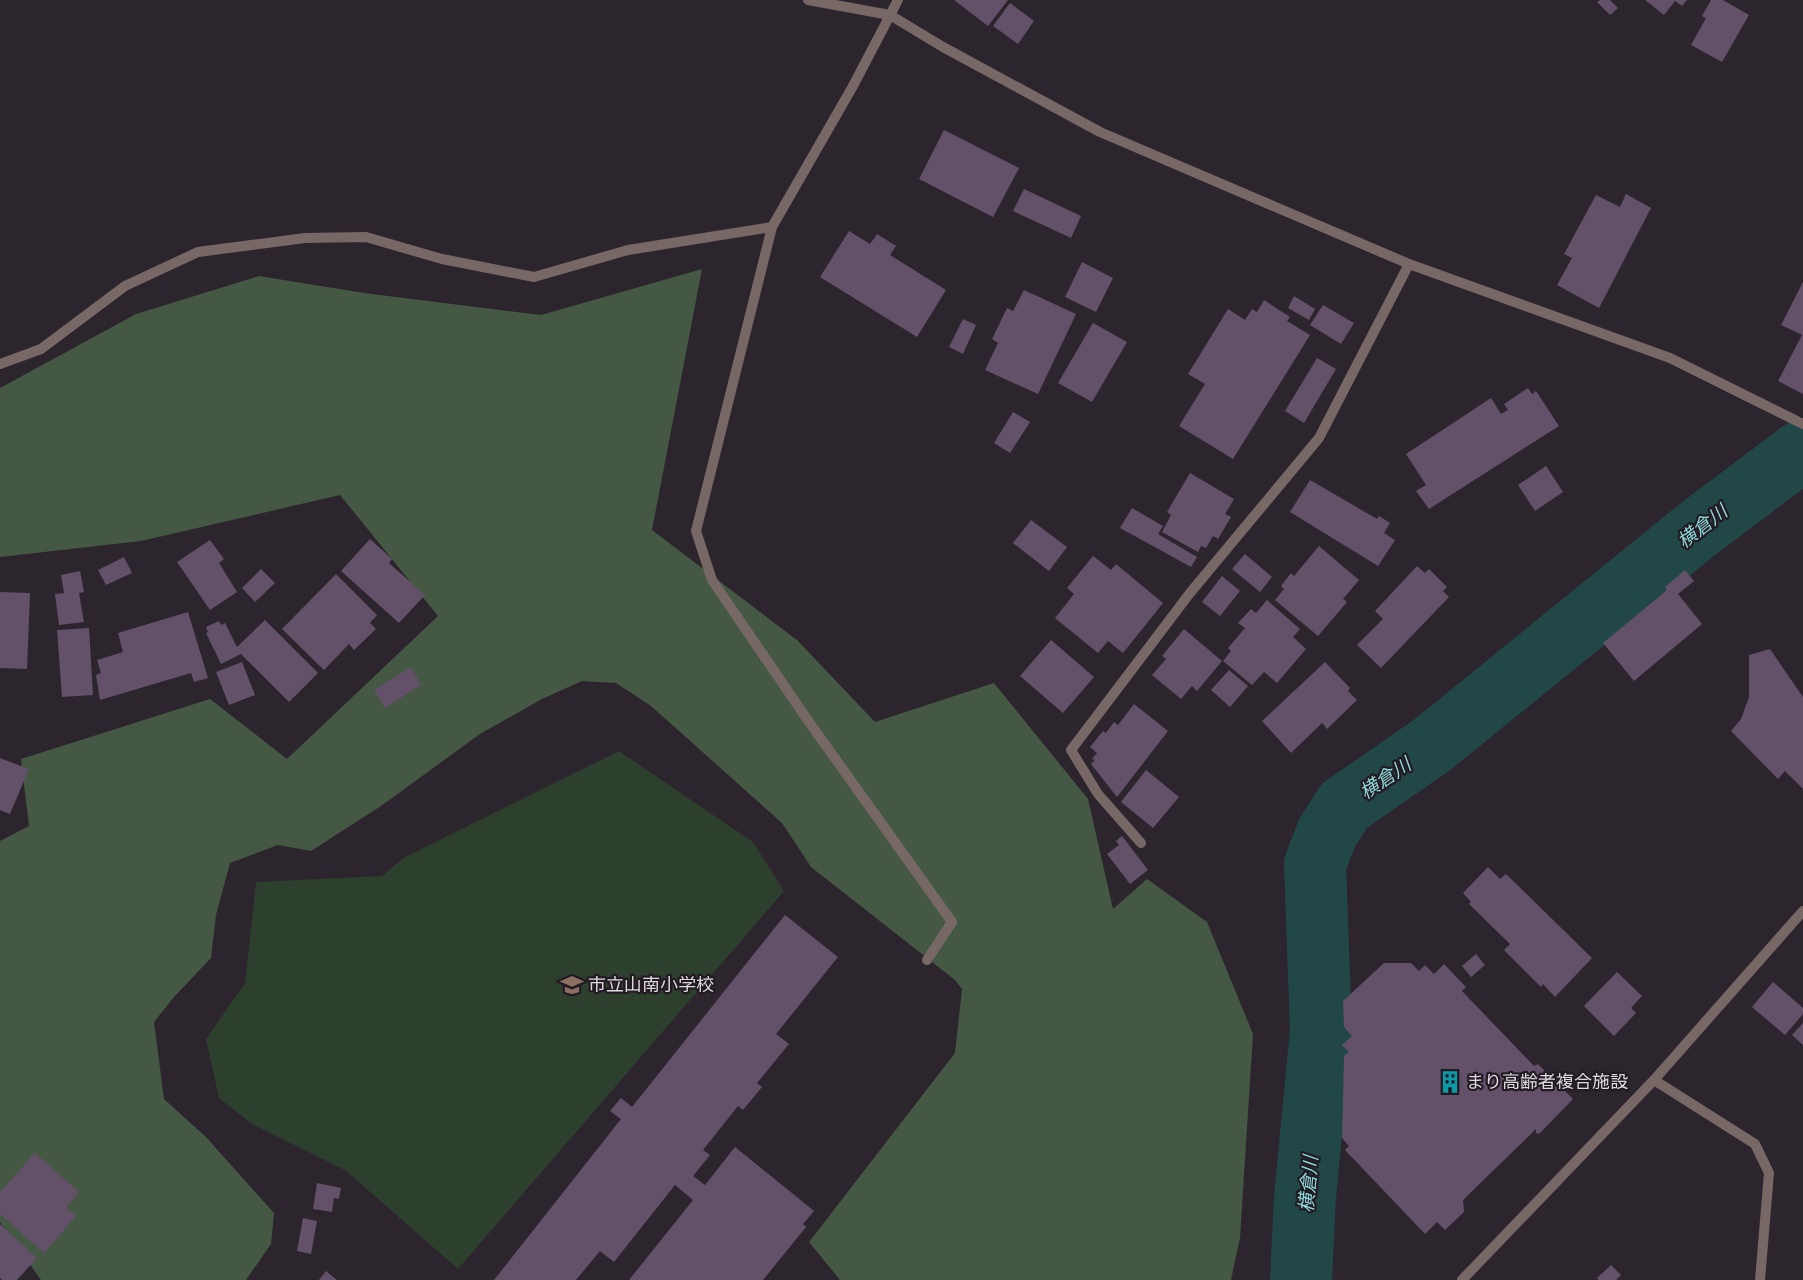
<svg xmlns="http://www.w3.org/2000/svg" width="1803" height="1280" font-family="'Golos Text','Noto Sans JP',sans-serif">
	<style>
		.green { fill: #2d3f2d }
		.forest { fill: #445843 }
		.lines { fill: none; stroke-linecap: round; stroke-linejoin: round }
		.river { stroke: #214747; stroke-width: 62 }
		.building { fill: #625168 }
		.service { stroke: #776866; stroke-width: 10 }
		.minor { stroke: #776866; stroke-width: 10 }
		.tertiary { stroke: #776866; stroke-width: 10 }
		.labels { text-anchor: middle; stroke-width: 4.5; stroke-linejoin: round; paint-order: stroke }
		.poi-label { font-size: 18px; fill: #ded8de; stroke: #231b24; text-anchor: start }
		.water-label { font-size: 19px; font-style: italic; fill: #8dd7d8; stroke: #231b24 }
	</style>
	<rect width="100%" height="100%" fill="#2d252e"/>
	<path class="green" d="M619,751L753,842L784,891L458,1269L345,1170L252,1124L219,1098L206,1039L245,983L256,882L382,876L403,858Z"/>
	<path class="forest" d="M702,269L652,530L797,640L875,722L994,683L1088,799L1113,909L1147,879L1207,922L1253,1034L1240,1238L1231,1280H840L809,1242L955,1053L962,989L955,980L811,867L782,823L651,706L616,683L582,681L542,699L480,734L381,806L311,851L278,845L230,863L216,915L211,958L174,997L154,1022L164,1099L206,1137L274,1213L271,1244L246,1280H41L0,1222V841L29,826L21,759L210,699L287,759L438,616L340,495L141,541L0,557V388L136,314L259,276L364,293L541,315Z"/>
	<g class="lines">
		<path class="river" d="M1301,1280L1305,1197L1321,1031L1315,864L1327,833L1344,806L1432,745L1698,529L1803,450"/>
	</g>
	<path class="building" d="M954,0H1008L988,26Z
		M1600,0H1610L1618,8L1610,15L1597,2Z
		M1645,0H1687L1682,6L1675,1L1664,15Z
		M1711,0H1723L1749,15L1722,62L1691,45L1706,18L1702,16Z
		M1010,3L1034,21L1018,44L993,26Z
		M944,130L1019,168L993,217L919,179Z
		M1024,189L1081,216L1071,238L1013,211Z
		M1626,194L1651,208L1599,308L1557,285L1572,258L1564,254L1596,195L1620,207Z
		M849,231L870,244L877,234L896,246L890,255L946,290L917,337L820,277Z
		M1082,262L1113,278L1096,312L1065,297Z
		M1803,282V394L1778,381L1802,335L1781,325Z
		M1024,290L1076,314L1038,394L985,370L998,343L992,339L1007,308L1013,311Z
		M1294,296L1315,309L1309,320L1288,308Z
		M1264,300L1290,317L1287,321L1310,335L1233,459L1179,426L1205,384L1188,374L1228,309L1245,320L1252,309L1257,312Z
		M1323,305L1354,323L1341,344L1310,325Z
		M963,319L976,325L963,354L949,347Z
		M1093,323L1127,342L1092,402L1058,383Z
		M1317,358L1336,369L1304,423L1285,411Z
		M1528,388L1532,394L1536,391L1559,426L1429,509L1416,491L1426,485L1406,454L1491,398L1501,414L1508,410L1504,404Z
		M1013,412L1030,422L1010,453L994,443Z
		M1546,466L1563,492L1535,511L1518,485Z
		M1190,473L1234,499L1225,514L1231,517L1218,539L1213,536L1206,548L1201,546L1198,552L1162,532L1171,515L1167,512Z
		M1310,480L1377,519L1379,516L1390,523L1384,533L1395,540L1378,566L1290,512Z
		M1132,508L1163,526L1158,534L1197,557L1191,567L1120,528Z
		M1031,520L1067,547L1049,571L1013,543Z
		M370,539L392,559L389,563L425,595L399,623L341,571Z
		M210,540L224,559L219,563L237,592L210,610L177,562Z
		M1319,546L1359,580L1343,599L1347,602L1318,636L1275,600L1284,589L1281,586L1291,573L1294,576Z
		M1245,554L1272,577L1260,592L1232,569Z
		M1093,556L1111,570L1116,564L1163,603L1123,653L1108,641L1098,653L1055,618L1074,594L1067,588Z
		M124,557L132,573L106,585L98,570Z
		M1417,566L1425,573L1429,569L1447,587L1443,591L1449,597L1381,668L1357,645L1383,619L1375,611Z
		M261,569L275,583L255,602L242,588Z
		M1685,570L1694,581L1678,594L1702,624L1634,681L1603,643L1667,590L1665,587Z
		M80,571L84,592L79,593L84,622L59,625L55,594L64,593L61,575Z
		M336,574L377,615L370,623L376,629L354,650L349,644L324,670L282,629Z
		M1222,576L1240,591L1220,616L1202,602Z
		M0,592L30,593L27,669L0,668Z
		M1267,600L1300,629L1293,637L1306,649L1277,683L1264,672L1252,685L1223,661L1231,651L1228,648L1245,628L1238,623L1251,609L1256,613Z
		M188,612L208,678L194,682L191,673L100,700L96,675L101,673L97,660L123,652L118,633Z
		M265,620L318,673L289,702L241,654L221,664L206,633L208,632L206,627L219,621L221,625L225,623L237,647Z
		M89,628L93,695L62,697L57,630Z
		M1184,629L1222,661L1197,691L1192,686L1181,699L1152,675L1166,659L1162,656Z
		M1051,640L1094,677L1063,713L1020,676Z
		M1770,649L1803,697V789L1785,771L1778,779L1731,731L1741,719L1749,697V655Z
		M242,662L255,695L229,705L216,672Z
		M1325,662L1350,688L1348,691L1357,700L1327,729L1322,723L1291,753L1262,721Z
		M411,667L421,685L385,708L374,690Z
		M1229,670L1248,686L1230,707L1211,690Z
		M1134,704L1168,731L1117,797L1091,764L1095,760L1092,759L1097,753L1090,747L1103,731L1106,733L1114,722L1118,725Z
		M0,758L29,769L10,814L0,810Z
		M1146,770L1179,797L1153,828L1121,802Z
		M1122,836L1148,870L1130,884L1107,854L1119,845L1116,841Z
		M1488,867L1500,879L1506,874L1592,958L1555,997L1543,984L1541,987L1504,950L1510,944L1469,904L1471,902L1463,893Z
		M785,915L838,957L776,1034L789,1044L757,1083L762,1087L743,1110L738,1106L703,1150L710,1155L693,1176L705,1185L735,1147L814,1211L803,1224L806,1227L763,1280H629L693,1200L675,1185L614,1262L600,1251L576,1280H494L621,1119L610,1111L621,1098L632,1107Z
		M1476,954L1485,965L1471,977L1462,966Z
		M1384,963H1411L1419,971L1425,965L1434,974L1444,964L1466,987L1462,991L1534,1066L1538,1064L1573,1099L1539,1134L1536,1133V1129L1463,1200L1464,1212L1445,1230L1437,1222L1425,1234L1345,1150L1349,1146L1342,1138L1344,1056L1349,1052L1342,1045L1352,1036L1344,1027L1343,1001Z
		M1617,972L1642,996L1631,1008L1636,1013L1614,1036L1584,1006Z
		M1773,982L1803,1008V1014L1785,1035L1752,1007Z
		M1803,1023V1045L1792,1035Z
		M35,1153L79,1192L66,1208L76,1216L44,1253L0,1214V1192Z
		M317,1183L341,1188L339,1199L334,1198L332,1212L313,1209Z
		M303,1218L317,1221L311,1254L297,1251Z
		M0,1224L37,1258L17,1280H2L0,1278Z
		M1611,1265L1621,1275L1616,1280H1599L1597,1278Z
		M326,1271L337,1280H319Z"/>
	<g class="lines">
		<path class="service" d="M772,227L696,531L712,580L809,722L952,922L927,960
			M1141,843L1098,794L1071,750L1190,593L1319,438L1409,264
			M1654,1080L1755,1144L1769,1173L1760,1280"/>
		<path class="minor" d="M0,364L41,349L125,286L198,252L305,238L366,237L442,259L534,277L628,250L772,227L853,86L898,0
			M1462,1280L1654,1080L1803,911"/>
		<path class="tertiary" d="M808,0L890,15L943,47L1100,132L1409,264L1670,358L1803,424"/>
	</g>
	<defs>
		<symbol id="school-bare" viewBox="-9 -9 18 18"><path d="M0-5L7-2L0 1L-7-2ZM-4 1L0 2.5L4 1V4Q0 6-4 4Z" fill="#8d6e63" stroke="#231b24" stroke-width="2.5" paint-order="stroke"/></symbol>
		<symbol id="building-bare" viewBox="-9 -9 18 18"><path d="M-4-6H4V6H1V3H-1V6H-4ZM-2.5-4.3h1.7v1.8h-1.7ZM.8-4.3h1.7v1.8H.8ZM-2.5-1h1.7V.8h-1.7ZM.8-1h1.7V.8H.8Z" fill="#0f9aa8" stroke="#231b24" stroke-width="2.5" paint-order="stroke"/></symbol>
	</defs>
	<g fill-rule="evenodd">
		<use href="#school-bare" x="556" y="969" width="32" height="32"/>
		<use href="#building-bare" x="1434" y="1066" width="32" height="32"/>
	</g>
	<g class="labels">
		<g class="poi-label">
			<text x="588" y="991">市立山南小学校</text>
			<text x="1466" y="1088">まり高齢者複合施設</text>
		</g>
		<g class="water-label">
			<text transform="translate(1702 526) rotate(-38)" y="7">横倉川</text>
			<text transform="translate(1385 778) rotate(-34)" y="7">横倉川</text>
			<text transform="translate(1308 1184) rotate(-85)" y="7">横倉川</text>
		</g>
	</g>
</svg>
